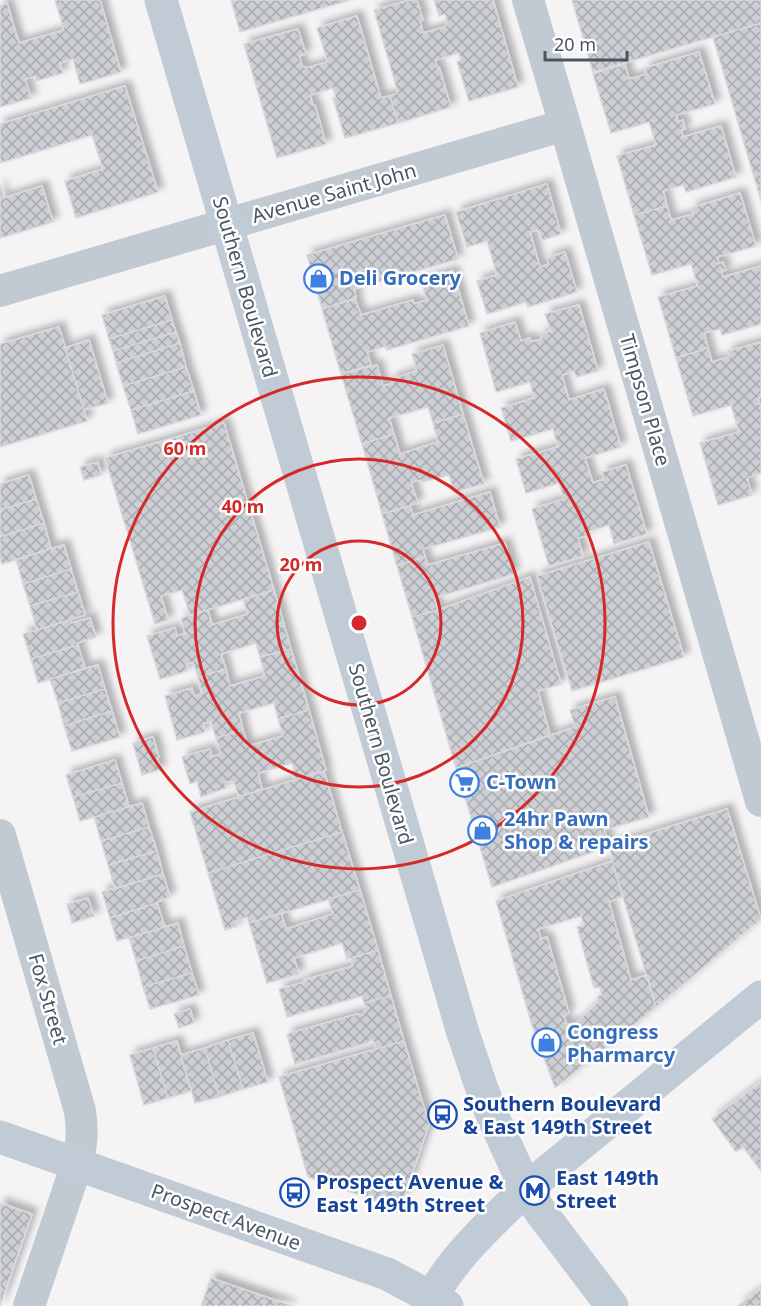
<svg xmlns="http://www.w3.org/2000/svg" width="761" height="1306" font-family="'Noto Sans',sans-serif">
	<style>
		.building { fill: url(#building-cross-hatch); stroke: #d7d9de; stroke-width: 1.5; fill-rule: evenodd; filter: url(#shadow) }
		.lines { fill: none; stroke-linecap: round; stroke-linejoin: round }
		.street { stroke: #c1cad2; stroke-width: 32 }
		.secondary { stroke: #c1cbd6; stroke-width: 33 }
		.ring { fill: none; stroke: #d62828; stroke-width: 3 }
		.labels { text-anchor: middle; stroke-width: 5; stroke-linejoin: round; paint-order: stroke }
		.street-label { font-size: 20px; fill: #4a5661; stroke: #fff }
		.shop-label { font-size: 20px; font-weight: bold; fill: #366cbe; stroke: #fff; text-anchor: start }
		.transit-label { font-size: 20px; font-weight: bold; fill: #164399; stroke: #fff; text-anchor: start }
		.centre { fill: #d62828; stroke: #fff; stroke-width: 3 }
		.ring-label { font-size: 18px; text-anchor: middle; font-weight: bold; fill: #d62828; stroke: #fff; stroke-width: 5; stroke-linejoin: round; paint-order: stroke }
	</style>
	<defs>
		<pattern id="building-cross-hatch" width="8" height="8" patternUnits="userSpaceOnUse" patternTransform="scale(1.5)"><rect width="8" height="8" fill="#cdcfd5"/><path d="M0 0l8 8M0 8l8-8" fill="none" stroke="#a8abb0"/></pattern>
		<filter id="shadow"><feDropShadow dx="5.5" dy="-5.5" stdDeviation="3" flood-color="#0004"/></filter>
	</defs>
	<rect width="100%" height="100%" fill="#f5f3f3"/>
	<path class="building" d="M55,0H100L121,72L80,84L73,59L60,63L63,73L36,81L35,76L25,79L31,98L0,107V6L7,3L19,43L64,30Z
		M231,0H350L240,32Z
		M410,0H417L423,20L420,21L423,33L445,27L447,22L445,14L439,16L434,0H493L518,87L469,101L457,62L461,60L459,53L435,60L437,67H439L451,107L398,123L390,96L398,93L374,10Z
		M572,0H761V23L593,72Z
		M357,16L381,98L390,96L398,123L345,138L333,98H336L333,88L310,95L313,105H315L326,144L277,158L244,44L298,29L306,54L299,56L302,65L306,68L328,62L317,28Z
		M761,23V201L713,37Z
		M699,52L715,104L676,115L678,122L683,120L685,129L681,130L683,137L721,126L736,177L686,192L683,185L663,191L667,206L634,215L617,156L656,145L649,122L611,133L593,74L625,64L629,79L647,74L645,68Z
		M125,86L158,192L76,218L65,181L103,169L92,135L0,163V124Z
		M0,184L4,198L42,186L53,222L0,238Z
		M547,184L561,234L542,240L539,230L530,232L540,267L549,264L547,258L565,252L577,292L528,307L526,302L487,314L477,281L497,275L487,241L467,247L456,212Z
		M740,193L756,246L717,257L719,264L723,262L726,270L721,271L723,277L761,266V324L722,335L720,329L704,333L708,348L676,358L658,297L698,286L691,264L652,275L634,215L667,206L671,220L694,214L691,208Z
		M445,215L458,259L354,289L356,298L322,309L307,255Z
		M453,271L469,326L387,350V346L367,352L371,365L341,374L322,309L355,299L361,315L413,300L414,304L427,300L421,281Z
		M165,296L172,320L109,339L102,315Z
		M579,305L598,371L576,377L574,371L562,375L569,400L604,389L621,447L585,458L593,483L604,479L602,472L626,465L647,534L614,544L609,525L587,532L588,536L578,538L583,556L549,566L532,509L564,499L559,483L526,493L516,459L558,447L553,429L511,441L501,408L534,398L530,382L496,392L480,333L515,322L521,341L530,338L531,342L542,339L541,334L551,331L545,314Z
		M172,320L176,332L113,351L109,339Z
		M59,327L87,421L0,447V344Z
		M176,332L180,343L116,363L113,351Z
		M89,340L108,403L84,410L65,348Z
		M761,342V397L758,398L759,404H761V473L747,478L752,495L718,505L700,443L739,432L731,405L693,416L676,358L708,348L712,362L729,357L728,351Z
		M180,343L186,367L123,386L116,363Z
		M443,345L463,414L433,423L428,407L389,418L394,434L362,444L341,374L377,365L383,386L393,383L392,379L417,371L412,354Z
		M186,367L194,391L131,410L123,386Z
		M194,391L201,415L138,434L131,410Z
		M463,414L484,484L454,492L449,475L422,482L421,480L411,482L418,503L382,514L362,444L394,434L400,454L438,442L433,423Z
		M224,423L274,590L190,615L182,590L161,596L168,620L155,624L105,458Z
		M98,462L101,475L84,480L80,467Z
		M29,475L36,499L0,510V484Z
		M490,492L500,527L423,549L425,557L397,566L382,514L410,506L413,515Z
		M36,499L44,523L0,537V510Z
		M44,523L51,549L2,564L0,558V537Z
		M649,542L684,657L572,691L537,576Z
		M505,543L514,574L434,598L438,610L412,617L397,566L425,557L428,565Z
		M64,545L71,569L23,584L16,559Z
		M71,569L78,592L30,606L23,584Z
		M530,577L561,684L538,691L550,735L456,768L412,617L438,610Z
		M274,590L291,649L260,657L256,643L221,654L226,669L198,677L193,662L186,664L188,671L160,679L147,636L175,628L177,636L185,633L181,618L208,610L212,625L248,614L243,600Z
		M78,592L85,615L37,630L30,606Z
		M90,618L96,637L77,643L78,645L31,659L23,634L70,620L71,623Z
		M78,645L85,668L38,683L31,659Z
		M291,649L309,710L278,719L274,703L239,713L243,730L216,738L211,721L203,724L205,732L177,740L165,696L192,688L194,696L202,694L198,677L226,669L230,686L265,676L260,657Z
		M98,665L105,689L58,703L50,679Z
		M105,689L112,711L64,726L58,703Z
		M615,697L649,817L604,830L610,846L492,887L456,768L575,727L570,710Z
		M309,710L326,770L294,780L292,773L294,769L292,763L258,773L262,789L239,797L235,785L231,781L225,782L226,788L201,797L197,781L190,784L182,757L210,749L212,757L221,754L216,738L243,730L248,746L283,736L278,719Z
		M112,711L120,737L72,751L64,726Z
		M153,737L159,757L157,758L161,769L142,775L133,743Z
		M115,760L122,783L73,797L66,775Z
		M324,771L342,832L208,873L190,812Z
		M122,783L129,807L80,821L73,797Z
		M142,803L149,827L101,841L94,817Z
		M727,809L761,919L656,1007L612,861L610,845Z
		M149,827L157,851L108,865L101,841Z
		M342,832L360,890L249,923L247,917L236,921L237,926L225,930L208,873Z
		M157,851L163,874L115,889L108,865Z
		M612,861L623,896L609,902L631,980L647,975L656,1007L555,1088L531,1022L496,901ZM581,916L584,925L577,927L594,988L600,987L602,995L598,996V1002L576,1023L567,1025L564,1016L569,1013L547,937L541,939L538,929Z
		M163,874L170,897L157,902V903L110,918L102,892Z
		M360,890L378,950L347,959L342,943L294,958L299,974L267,983L249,923L281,913L286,929L333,914L328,899Z
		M88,898L94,916L72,923L67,904Z
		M157,903L165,927L117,941L110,918Z
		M178,923L184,946L136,961L129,938Z
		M184,946L192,973L143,987L136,961Z
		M378,950L391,996L364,1003L362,996L287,1017L279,989L305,982L304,980L353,966L351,958Z
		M192,973L199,995L150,1009L143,987Z
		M391,996L404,1041L376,1049L375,1043L371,1040L367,1043L295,1064L287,1034L357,1014L363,1015L366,1009L364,1003Z
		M190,1009L194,1023L179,1028L174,1014Z
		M253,1033L268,1082L243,1089L228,1040Z
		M228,1040L243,1089L219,1097L205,1048Z
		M177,1041L191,1091L168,1098L153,1048Z
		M404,1041L429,1124L405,1195L390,1206L308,1177L279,1077Z
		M153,1048L168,1098L144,1105L130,1055Z
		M205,1048L219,1097L195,1103L181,1055Z
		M761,1082V1171L743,1147L736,1152L712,1119Z
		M0,1203L32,1214L0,1306Z
		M211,1278L292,1306H201Z
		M761,1289V1306H738Z"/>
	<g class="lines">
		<path class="street" d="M528,0L565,125L761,801
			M0,291L565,125
			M0,835L80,1111C83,1132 82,1144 77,1164L29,1306"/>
		<path class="secondary" d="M161,0L463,1033L482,1089L493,1117L526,1189L540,1211L612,1306
			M0,1137L387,1274L447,1306
			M428,1306C447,1262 492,1222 526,1189L761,997"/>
	</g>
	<g class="ring">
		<circle cx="359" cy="623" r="82"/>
		<circle cx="359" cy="623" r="164"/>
		<circle cx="359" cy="623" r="246"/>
	</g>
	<defs>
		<symbol id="shop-ring" viewBox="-11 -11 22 22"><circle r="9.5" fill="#fff" stroke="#3f7fe0" stroke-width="1.5"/><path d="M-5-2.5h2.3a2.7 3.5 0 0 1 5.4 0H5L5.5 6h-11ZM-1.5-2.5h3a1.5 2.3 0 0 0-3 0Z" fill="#3f7fe0"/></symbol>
		<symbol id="supermarket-ring" viewBox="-11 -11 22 22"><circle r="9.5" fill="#fff" stroke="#3f7fe0" stroke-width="1.5"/><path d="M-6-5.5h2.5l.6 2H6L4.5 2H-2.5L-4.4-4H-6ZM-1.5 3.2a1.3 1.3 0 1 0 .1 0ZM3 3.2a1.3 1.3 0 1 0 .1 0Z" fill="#3f7fe0"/></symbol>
		<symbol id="bus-ring" viewBox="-11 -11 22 22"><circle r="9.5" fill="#fff" stroke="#1a4fb4" stroke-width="1.5"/><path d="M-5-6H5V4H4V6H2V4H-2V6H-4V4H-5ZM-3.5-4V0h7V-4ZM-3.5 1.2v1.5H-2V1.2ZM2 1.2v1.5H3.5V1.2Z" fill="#1a4fb4"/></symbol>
		<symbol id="metro-ring" viewBox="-11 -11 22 22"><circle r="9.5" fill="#fff" stroke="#1a4fb4" stroke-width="1.5"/><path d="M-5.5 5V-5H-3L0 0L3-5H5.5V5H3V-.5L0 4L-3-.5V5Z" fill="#1a4fb4"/></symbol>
	</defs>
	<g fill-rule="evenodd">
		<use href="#shop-ring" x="302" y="262" width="33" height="33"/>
		<use href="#supermarket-ring" x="448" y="766" width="33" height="33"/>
		<use href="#shop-ring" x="466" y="814" width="33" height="33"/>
		<use href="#shop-ring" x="530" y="1026" width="33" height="33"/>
		<use href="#bus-ring" x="426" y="1098" width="33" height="33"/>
		<use href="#metro-ring" x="518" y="1174" width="33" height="33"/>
		<use href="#bus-ring" x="278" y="1176" width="33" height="33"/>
	</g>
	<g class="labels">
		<g class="street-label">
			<text transform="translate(334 193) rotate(-16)" y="7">Avenue Saint John</text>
			<text transform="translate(245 287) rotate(74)" y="7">Southern Boulevard</text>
			<text transform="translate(645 400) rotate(74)" y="7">Timpson Place</text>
			<text transform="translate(381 754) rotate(74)" y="7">Southern Boulevard</text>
			<text transform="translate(48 999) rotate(74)" y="7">Fox Street</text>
			<text transform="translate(226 1217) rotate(20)" y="7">Prospect Avenue</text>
		</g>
		<g class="shop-label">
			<text x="339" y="285">Deli Grocery</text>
			<text x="486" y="789">C-Town</text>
			<text x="504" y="826">24hr Pawn<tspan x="504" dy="23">Shop &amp; repairs</tspan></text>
			<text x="567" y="1039">Congress<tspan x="567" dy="23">Pharmarcy</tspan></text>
		</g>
		<g class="transit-label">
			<text x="463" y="1111">Southern Boulevard<tspan x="463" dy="23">&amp; East 149th Street</tspan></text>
			<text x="556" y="1185">East 149th<tspan x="556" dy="23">Street</tspan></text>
			<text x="316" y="1189">Prospect Avenue &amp;<tspan x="316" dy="23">East 149th Street</tspan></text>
		</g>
	</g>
	<circle cx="359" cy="623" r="9" class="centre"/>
	<g class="ring-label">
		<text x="185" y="455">60 m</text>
		<text x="243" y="513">40 m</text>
		<text x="301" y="571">20 m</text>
	</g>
	<path d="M545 51v9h82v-9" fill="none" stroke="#4a5661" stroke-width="3"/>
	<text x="554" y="51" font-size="18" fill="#4a5661" stroke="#ffffff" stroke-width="4.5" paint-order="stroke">20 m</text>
</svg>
